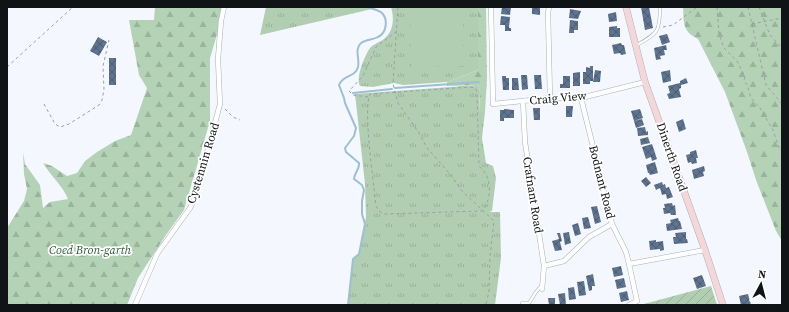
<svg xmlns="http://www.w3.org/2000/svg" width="789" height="312" font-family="'Source Serif 4',serif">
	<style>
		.grass { fill: url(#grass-tufts) }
		.forest { fill: url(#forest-firs) }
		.garden { fill: url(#garden-furrows) }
		.pitch { fill: #b1ceb3 }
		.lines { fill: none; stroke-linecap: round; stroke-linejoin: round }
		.stream { stroke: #9cbfd5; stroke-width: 2 }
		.building { fill: url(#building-cross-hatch) }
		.lane-casing { stroke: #a9b0b9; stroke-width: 3.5 }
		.street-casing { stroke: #a9b0b9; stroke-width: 5.5 }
		.secondary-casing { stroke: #a9b0b9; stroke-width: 7 }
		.path { stroke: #9b9fa4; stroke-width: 1; stroke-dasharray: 3 3; stroke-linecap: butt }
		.lane { stroke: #fff; stroke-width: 2.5 }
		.street { stroke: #fff; stroke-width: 4.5 }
		.secondary { stroke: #f5d7da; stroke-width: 6 }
		.labels { text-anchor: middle; stroke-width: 3.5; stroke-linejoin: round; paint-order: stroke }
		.street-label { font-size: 12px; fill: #111417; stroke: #fff }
		.park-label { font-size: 12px; font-style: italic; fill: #315d37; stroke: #fff }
	</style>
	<defs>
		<pattern id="grass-tufts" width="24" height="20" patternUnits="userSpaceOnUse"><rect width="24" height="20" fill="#b1ceb3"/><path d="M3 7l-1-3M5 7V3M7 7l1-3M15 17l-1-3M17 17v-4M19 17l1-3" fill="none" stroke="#97b099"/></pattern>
		<pattern id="forest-firs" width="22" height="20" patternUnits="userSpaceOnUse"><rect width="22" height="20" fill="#b4d2b6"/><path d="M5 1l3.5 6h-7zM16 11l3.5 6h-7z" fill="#9ab39c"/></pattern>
		<pattern id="garden-furrows" width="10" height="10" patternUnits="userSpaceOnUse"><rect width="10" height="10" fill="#b1ceb3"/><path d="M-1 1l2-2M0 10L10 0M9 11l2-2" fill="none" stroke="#97b099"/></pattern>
		<pattern id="building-cross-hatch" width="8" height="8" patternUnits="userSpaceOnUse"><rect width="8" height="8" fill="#5e738e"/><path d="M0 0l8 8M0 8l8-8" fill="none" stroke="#4c5d73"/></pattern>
	</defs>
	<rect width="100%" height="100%" fill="#f4f8fe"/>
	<path class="grass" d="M266,7H368L372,9L260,35Z
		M391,7H478V70L447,82L403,85L394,83L373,87L360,86C355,78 365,55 370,48C374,43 382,42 386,37C394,29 394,17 391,7Z
		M478,85L480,91L479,111L485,112L482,138L486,163L493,166L496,178L492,211L489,212H500L501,258L495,305H348L353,259L359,254L366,217L365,184L355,94Z"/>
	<path class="forest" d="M155,7H222L221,21L210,58V121L184,210L166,235L138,278L127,305H7V228L24,201L27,189L24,174L23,152L25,164L40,185L43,208L50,202L68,199C62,185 51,176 43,163L52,166L67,176L77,173L85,161L97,152L115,141L131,135L147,88L139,75L129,20H154Z
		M478,7H486L487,79L485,112H479L480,91L478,85L447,86V82L478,70Z
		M683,7H782V241L776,231L756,180L747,152L725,92L698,39C682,31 684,23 683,7Z"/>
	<path class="garden" d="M711,286L717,305H640Z"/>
	<path class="pitch" d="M410,7H463L464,66L411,67Z"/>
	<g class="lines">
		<path class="stream" d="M395,88L479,82
			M353,93L392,89
			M348,305L353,259L359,254L365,224L362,214V201L364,190L362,185L354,179C354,173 360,169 359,163L346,152L345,148L354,136L356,128L345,103L344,98L339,85C343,74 355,78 358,67C360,59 354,49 361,43C366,39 373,40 378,37C387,33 388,19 382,13C379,10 372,9 368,7"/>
	</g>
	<path class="building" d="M502,7H511L510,15L501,14Z
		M532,7H540V15L532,14Z
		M641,7H649L653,28L645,30Z
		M570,9L581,11L578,19L569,18Z
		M616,12L617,21L609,22L608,14Z
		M501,16L510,17L509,28H511V31H505V25H500Z
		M570,20L578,21V30H574V33H569Z
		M617,26V28H620V37H609V27Z
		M667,34L670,42L662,45L659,36Z
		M98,37L107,42L99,56L90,51Z
		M621,43L622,45H624L626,54L621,55L620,53L614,54L612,45Z
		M666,45L667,50H664L665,55L660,56L661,59L656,60L654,48Z
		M109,58H116V85H109Z
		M590,66H593V81H590V84H583V72H586V67L590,68Z
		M595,70L601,71L600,82H593Z
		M670,70L671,81L663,83L661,72Z
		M580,72V86H573V73Z
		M521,75H527L528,89L522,90Z
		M534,75H541L542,89H535Z
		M502,76H506V78H509V90H503Z
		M563,76H570V88H560V84H563Z
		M512,78H518L519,90H512Z
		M686,78L688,83L681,85V88L679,89L681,97L669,99L667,94L670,93L668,86L680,83V81Z
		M566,106H573L572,117H566Z
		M533,108H540V120H534Z
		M504,109L514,110V118H504V121H500V110H504Z
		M640,109L643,118L634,121L631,111Z
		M642,119L644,125L636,128L634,121Z
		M683,119L686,129L679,132L676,122Z
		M645,127L646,132L648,131V135L638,136L637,128Z
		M648,137L650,143L641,145L640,139Z
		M652,144L657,159L652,161L651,157L646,159L642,147Z
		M696,150L698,158H696L697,163L692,164L691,162L688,163L686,155L690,154V152Z
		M655,162L658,173L650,175L649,173H648L646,165Z
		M704,166L705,171L703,172L704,176L694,179L692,170Z
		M646,177L651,183L646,187L641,181Z
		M662,182L663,185L665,184L666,188L669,187L673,197L667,199L666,194L662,195L660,188L656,190L654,185Z
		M672,203L673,206L675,205L676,215H671L670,213L664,214L663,208H665L664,204Z
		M597,206L601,222L595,224L591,207Z
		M588,217L591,228L584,229L582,218Z
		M678,218L679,221H680L682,229L667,231L666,224L671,223L670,220Z
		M578,223L581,234L575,236L572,225Z
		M569,232L571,243L565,245L563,233Z
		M686,232V239H687L688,243L674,244L673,237H676L675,233Z
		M557,233H560L562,241L560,242L562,250L555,251L552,241L559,239Z
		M656,240V242L663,241L664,250L660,251V249L650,250L649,241Z
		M621,266L623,275L614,277L612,268Z
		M593,274L595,286H592V290L589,291L586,276Z
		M702,275L706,286L697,289L693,278Z
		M624,278L626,287L617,289L615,280Z
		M584,281L586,295L579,296L577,282Z
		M574,287L576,299L569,300L568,288Z
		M627,291L629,300L621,302L619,293Z
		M565,293L566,305H560L558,294Z
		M748,294L751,305H741L739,296Z
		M548,298H555V305H549Z"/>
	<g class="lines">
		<defs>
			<path id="lane" d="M637,45C658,33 660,32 660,7
				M522,303H529L536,292L542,285"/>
			<path id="street" d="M491,7L493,104L550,98H581L645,82
				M549,7L548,13L550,98
				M581,98L612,224L626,252L629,264L637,301L629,305
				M523,101L525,142L544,266L542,289
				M629,264L705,250
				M544,266L564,261L589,237L612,224
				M135,305L157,254L190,208L195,198L220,104L218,59L221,21L224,7"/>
			<path id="secondary" d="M626,7L645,82L705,250L723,305"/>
		</defs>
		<use href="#lane" class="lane-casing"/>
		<use href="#street" class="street-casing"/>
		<use href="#secondary" class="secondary-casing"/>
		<path class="path" d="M398,7L393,84L398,103L419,133L427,148L450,174L462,191L494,221L490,256L489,291L486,305
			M717,7L719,34L724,48L737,61L745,77L744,80L747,85L751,98L760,108L773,130L780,150L782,152
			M748,7L766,85L782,104
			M759,7L770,35L782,48
			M752,24L782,18
			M663,27L673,25L697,7
			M7,67L73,7
			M470,87L475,88L477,92L479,166C483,170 487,174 488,180C491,189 489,205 482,211L384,214L379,211L376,206L375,198C373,177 363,109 370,94Z
			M368,97L353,95L349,91L363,76L376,47L397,31
			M44,104L55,124L60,127L69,124L99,105L102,100L104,90L103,66L109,40
			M225,109L233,117L240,120"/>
		<use href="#lane" class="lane"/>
		<use href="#street" class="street"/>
		<use href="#secondary" class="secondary"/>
	</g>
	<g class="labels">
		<g class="street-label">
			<text transform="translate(558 98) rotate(-5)" y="4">Craig View</text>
			<text transform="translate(672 157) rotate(71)" y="4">Dinerth Road</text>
			<text transform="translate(203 163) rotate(-73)" y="4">Cystennin Road</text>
			<text transform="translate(602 182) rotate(76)" y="4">Bodnant Road</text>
			<text transform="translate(533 195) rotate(81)" y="4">Crafnant Road</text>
		</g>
		<g class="park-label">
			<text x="90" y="254">Coed Bron-garth</text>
		</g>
	</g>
	<rect width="789" height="312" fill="none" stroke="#111417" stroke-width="16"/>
	<g transform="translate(761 284) rotate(7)" stroke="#ffffff" stroke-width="3" paint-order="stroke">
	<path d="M0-3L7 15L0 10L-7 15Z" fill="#111417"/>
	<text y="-6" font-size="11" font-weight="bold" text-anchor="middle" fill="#111417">N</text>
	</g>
</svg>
